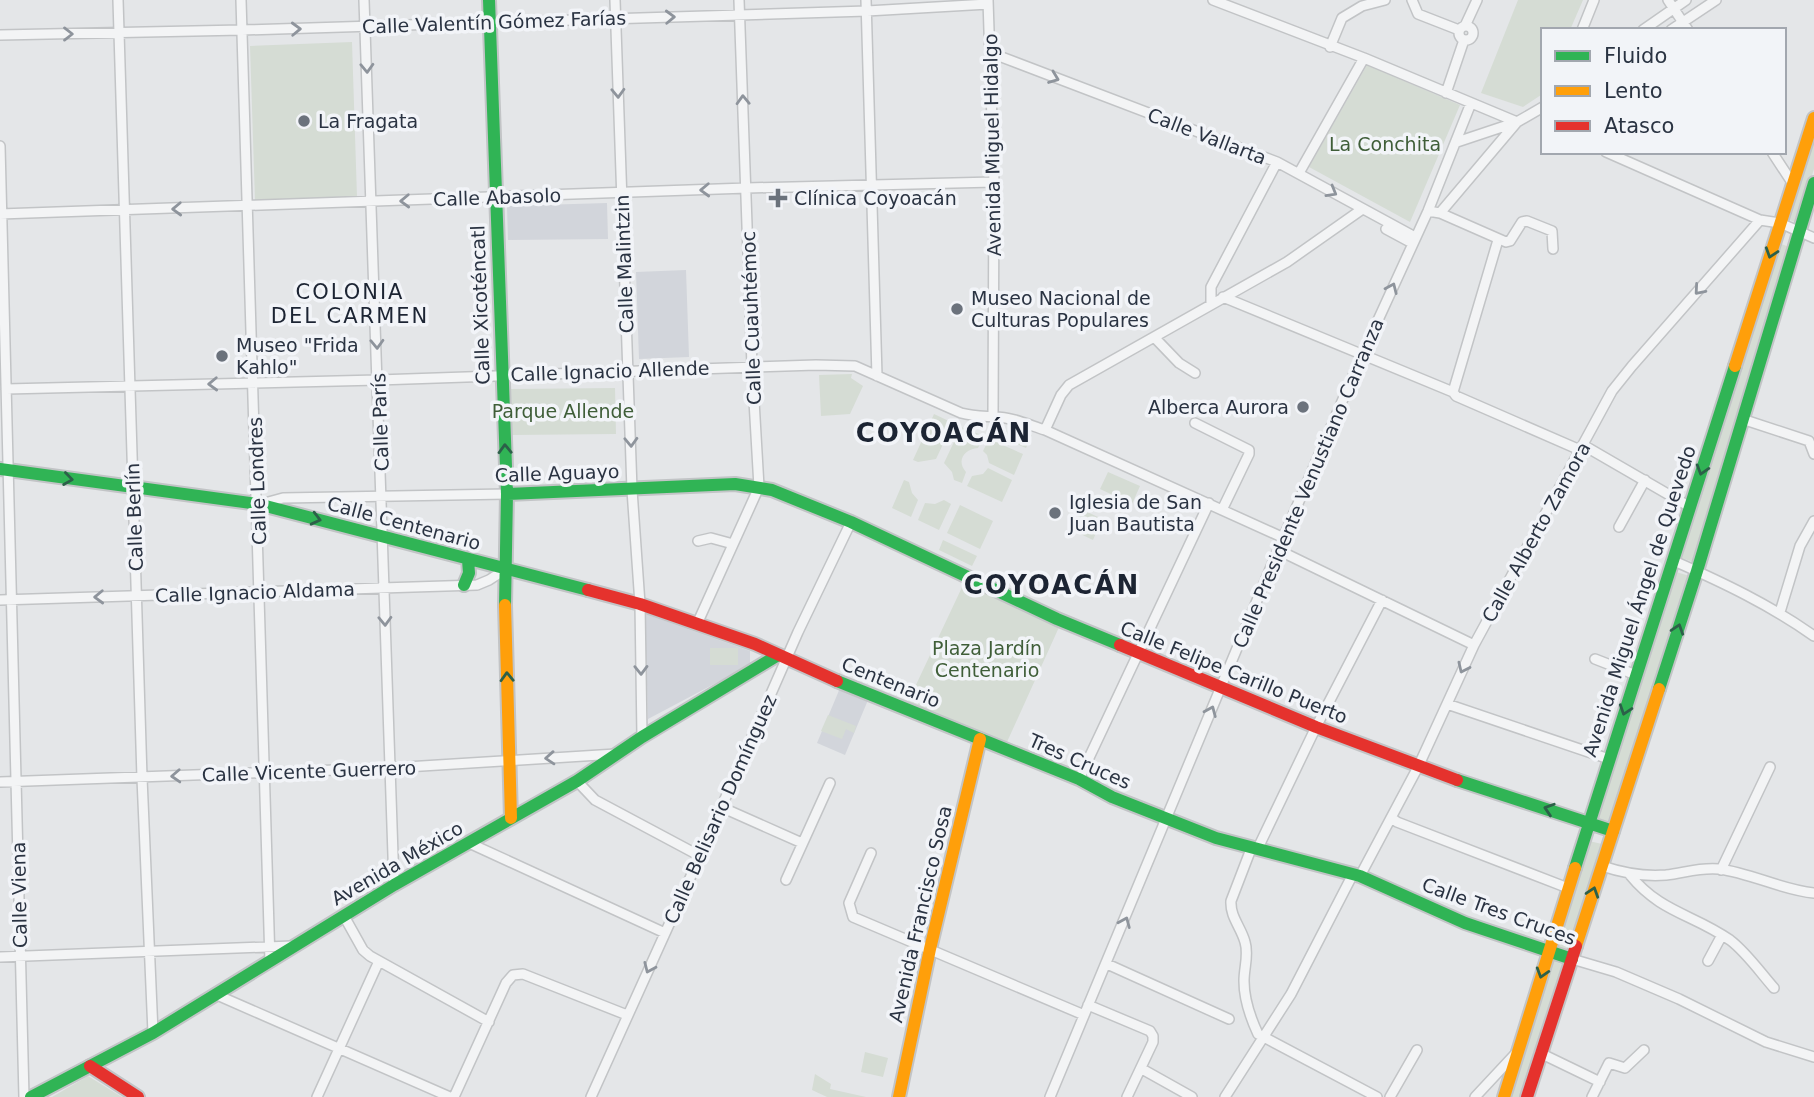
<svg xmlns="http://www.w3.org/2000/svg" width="1814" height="1097" font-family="'DejaVu Sans',sans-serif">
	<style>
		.built { fill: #d2d5db }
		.green { fill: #d5dcd4 }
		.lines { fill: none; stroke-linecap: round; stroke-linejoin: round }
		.street-casing { stroke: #c2c4c6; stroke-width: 12 }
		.fast-casing { stroke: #c2c4c6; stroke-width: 16 }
		.slow-casing { stroke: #c2c4c6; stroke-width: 16 }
		.jam-casing { stroke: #c2c4c6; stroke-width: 16 }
		.street { stroke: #f3f4f5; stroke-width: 9 }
		.fast { stroke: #30b455; stroke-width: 12 }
		.slow { stroke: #ff9f0a; stroke-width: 12 }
		.jam { stroke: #e5322d; stroke-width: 12 }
		.oneway { stroke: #8e949c }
		.oneway2 { stroke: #2c6049 }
		.poi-dot { fill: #6b727c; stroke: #f2f4f8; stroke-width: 2.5 }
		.labels { text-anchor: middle; stroke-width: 7; stroke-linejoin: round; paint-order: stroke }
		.street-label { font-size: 19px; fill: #2a3342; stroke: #f2f4f8 }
		.poi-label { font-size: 19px; fill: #2a3342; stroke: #f2f4f8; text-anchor: start }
		.park-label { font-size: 19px; fill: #3f5e38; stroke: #f2f4f8 }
		.neighbourhood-label { font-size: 21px; letter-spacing: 2px; fill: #1c2433; stroke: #f2f4f8 }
		.district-label { font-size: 26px; font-weight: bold; letter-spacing: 2px; fill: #1c2433; stroke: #f2f4f8 }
	</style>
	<rect width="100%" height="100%" fill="#e4e6e8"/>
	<path class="built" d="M607,203L608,239L508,240L507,206Z
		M686,270L689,357L639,359L636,272Z
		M645,614L750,651V665L648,719Z
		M840,688L868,700L845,755L817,743Z"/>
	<path class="green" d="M1518,0H1583L1570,30H1543V90L1541,95L1523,107L1481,93Z
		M352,42L357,197L255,201L250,46Z
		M1367,65L1460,105L1410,222L1309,167Z
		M1814,134V169L1797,223L1787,219Z
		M1779,243L1789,247L1693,562L1682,558L1724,412Z
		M852,374L851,378L863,386L850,414L821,416L819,375Z
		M615,388L616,434L512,435L511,389Z
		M934,414L953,423L936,459L918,462L913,460Z
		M961,427L984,436L978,448C964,449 956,461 966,472L962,483L954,480L952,472L944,463Z
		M1000,430L1021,432L1032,435L1026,448L993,434L995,431Z
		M989,439L1023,454L1014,475L989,463L987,455L983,451Z
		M988,468L1012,480L1002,502L967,486L972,476L983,474Z
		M1108,472L1140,486L1132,504L1100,489Z
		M904,480L909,482L912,493L918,500L911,517L892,508Z
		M944,500L951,504L939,530L918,520L925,503L935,504Z
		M960,505L993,521L980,549L947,533Z
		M1081,509L1102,519L1093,540L1072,530Z
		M943,540L977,556L972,566L939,550Z
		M1676,572L1690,576L1609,824L1596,820Z
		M964,583L1060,625L1007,742L906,706Z
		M710,648H738V665H710Z
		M828,715L856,726L854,733L846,729L842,739L821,731Z
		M1589,841L1602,844L1567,954L1555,949Z
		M1551,960L1563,965L1520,1097H1509Z
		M865,1052L888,1058L883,1077L861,1072Z
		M815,1074L831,1084L830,1089L866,1097H827L812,1090Z
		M88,1076L122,1097H52Z"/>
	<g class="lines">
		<defs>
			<path id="street" d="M118,0L142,778L153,1033
				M241,0L270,962
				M364,0L394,885
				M615,0L632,490L640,604L642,737
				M866,0L877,376
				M988,0L994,182L993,417
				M1213,0L1364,58L1517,122
				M1412,0L1418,14L1459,30
				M1668,0L1688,30
				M1459 33a7 7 0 1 1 14 0a7 7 0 1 1-14 0Z
				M1465,26L1477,0
				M1582,30L1594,0
				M1643,30L1686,0
				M1671,30L1716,0
				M0,35L242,30L867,11L988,4
				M1330,47L1342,18L1362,6L1385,0
				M991,53L1277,162L1415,237
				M1446,93L1464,40
				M1457,142L1517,122L1543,107
				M0,146L24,1097
				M1606,152L1760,220L1780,223L1814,238
				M1772,152L1793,184
				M1299,173L1364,58
				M1428,211L1440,213L1506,242L1510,241L1522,222L1527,221L1552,231L1553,249
				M1440,213L1517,122
				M0,214L747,188L994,182
				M1386,229L1412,243
				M1223,297L1453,392L1456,396L1580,450
				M1211,304V287L1277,162
				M1154,337L1179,363L1195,373
				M6,389L378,380L816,365L855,366L961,413C973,416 982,416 995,417C1012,417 1029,425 1045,430L1284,538
				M1453,392L1498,240
				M1742,419L1809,441
				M1195,423L1249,450V454L1222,510
				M1045,430L1061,395L1069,385L1287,262L1361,210
				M1809,441L1814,454
				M1583,445L1690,507
				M261,504L283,498L507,494
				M1619,527L1645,480
				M698,541L711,538L733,544
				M1278,550L1474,645
				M1674,561C1724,583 1770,605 1814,636
				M0,600L477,585L489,580L506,569
				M1780,612L1800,546L1814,521
				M697,624L759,487L752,366L739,0
				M1595,659L1636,675
				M1447,704L1609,759
				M1079,779L1209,503
				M577,781L595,800L700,856
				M0,782L390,768L616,754
				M721,807L802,843
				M1392,818L1397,822L1568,888
				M469,843L665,933
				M1251,849L1231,901C1230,917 1241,927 1245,942C1249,955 1244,967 1244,981C1244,998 1251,1019 1258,1034L1377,1097
				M1257,850L1316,727L1382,600
				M871,853L849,903L853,917L1084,1015
				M1602,866C1623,873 1643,877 1666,875C1684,873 1700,867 1719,869C1751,873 1782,890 1814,893
				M1721,870L1770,767
				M1630,875C1661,913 1693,914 1730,940C1746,952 1760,972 1774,988
				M1360,876L1418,767L1474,645L1612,391L1632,366L1760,220
				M786,880L830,783
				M344,916L363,950L370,956L489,1022
				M0,957L292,946
				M1572,959L1616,972L1679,999L1766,1042L1814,1057
				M1708,961L1722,935
				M1107,964L1229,1019
				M217,995L450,1097
				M1088,1005L1150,1031L1153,1036V1042L1127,1097
				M1540,1053L1600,1082
				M1142,1069L1192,1097
				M317,1097L379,961
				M454,1097L506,983L513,975L523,974L627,1015
				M591,1097L700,856L798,632L851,522
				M1050,1097L1278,550L1362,355L1428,211L1471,103
				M1225,1097L1291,994L1353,874
				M1390,1097L1417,1050
				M1475,1097L1517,1052
				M1592,1097L1609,1063L1625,1068L1644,1050"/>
			<path id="fast" d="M489,0L507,494L505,605
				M0,469L258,504L588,590
				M507,494L735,484L772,490L851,522L1057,619L1120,645
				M464,585L469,573L468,560
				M837,681L1079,779L1112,797L1216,838L1360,876L1465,923L1572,959
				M1659,689L1697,571L1814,183
				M1457,780L1613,831
				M1575,868L1735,366
				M31,1097L153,1033L394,885L577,781L642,737L778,655"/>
			<path id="slow" d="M1735,366L1814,118
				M505,605L511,818
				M1576,946L1659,689
				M899,1097L930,949L980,739
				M1504,1097L1575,868"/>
			<path id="jam" d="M588,590L640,604L755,644L837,681
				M1120,645L1316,727L1457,780
				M90,1066L138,1097
				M1527,1097L1576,946"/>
		</defs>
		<use href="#street" class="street-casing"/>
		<use href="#fast" class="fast-casing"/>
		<use href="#slow" class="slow-casing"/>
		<use href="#jam" class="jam-casing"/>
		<use href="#street" class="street"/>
		<use href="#fast" class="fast"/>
		<use href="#slow" class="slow"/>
		<use href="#jam" class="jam"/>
	</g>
	<defs><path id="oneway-chevron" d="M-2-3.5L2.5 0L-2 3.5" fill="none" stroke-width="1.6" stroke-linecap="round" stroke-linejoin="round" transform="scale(1.75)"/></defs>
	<g class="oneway">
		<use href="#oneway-chevron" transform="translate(670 17) rotate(-2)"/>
		<use href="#oneway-chevron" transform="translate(296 29) rotate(-2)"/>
		<use href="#oneway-chevron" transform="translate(68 34)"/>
		<use href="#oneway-chevron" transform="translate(367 68) rotate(88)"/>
		<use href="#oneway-chevron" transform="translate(1054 78) rotate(21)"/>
		<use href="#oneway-chevron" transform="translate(618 93) rotate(88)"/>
		<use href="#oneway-chevron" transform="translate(743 100) rotate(-92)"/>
		<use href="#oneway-chevron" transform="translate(705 190) rotate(178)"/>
		<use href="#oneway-chevron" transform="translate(1332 192) rotate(30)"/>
		<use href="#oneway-chevron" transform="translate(405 201) rotate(178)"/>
		<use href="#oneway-chevron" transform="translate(177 209) rotate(178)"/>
		<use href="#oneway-chevron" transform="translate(1392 288) rotate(-66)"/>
		<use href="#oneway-chevron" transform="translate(1699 290) rotate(131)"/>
		<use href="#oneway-chevron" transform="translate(377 344) rotate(88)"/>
		<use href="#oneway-chevron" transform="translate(213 384) rotate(178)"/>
		<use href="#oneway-chevron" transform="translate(631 442) rotate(88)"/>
		<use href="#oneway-chevron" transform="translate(99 597) rotate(178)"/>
		<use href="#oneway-chevron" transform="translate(385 621) rotate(88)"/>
		<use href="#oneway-chevron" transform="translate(1463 668) rotate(115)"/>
		<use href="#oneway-chevron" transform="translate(641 670) rotate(89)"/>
		<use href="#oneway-chevron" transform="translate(1211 711) rotate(-67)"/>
		<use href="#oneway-chevron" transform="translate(550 758) rotate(176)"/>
		<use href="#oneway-chevron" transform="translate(176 776) rotate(177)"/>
		<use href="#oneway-chevron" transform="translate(1125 922) rotate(-67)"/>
		<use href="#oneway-chevron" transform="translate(649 968) rotate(114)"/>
	</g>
	<g class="oneway2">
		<use href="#oneway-chevron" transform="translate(1771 253) rotate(108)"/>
		<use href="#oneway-chevron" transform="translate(505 449) rotate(-92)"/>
		<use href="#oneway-chevron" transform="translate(1702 470) rotate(107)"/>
		<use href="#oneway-chevron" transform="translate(68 479) rotate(8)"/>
		<use href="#oneway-chevron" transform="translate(316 519) rotate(14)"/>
		<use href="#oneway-chevron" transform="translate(1678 629) rotate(-72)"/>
		<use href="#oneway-chevron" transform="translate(507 677) rotate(-92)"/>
		<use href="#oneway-chevron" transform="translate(1625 710) rotate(108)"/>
		<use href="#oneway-chevron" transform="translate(1549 809) rotate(-162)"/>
		<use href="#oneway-chevron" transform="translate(1593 892) rotate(-72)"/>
		<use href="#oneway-chevron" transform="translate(1542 973) rotate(107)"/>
	</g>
	<g class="poi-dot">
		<circle cx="304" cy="121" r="7"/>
		<path d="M774.5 187.5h7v7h7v7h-7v7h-7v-7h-7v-7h7z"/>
		<circle cx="957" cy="309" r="7"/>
		<circle cx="222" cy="356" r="7"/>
		<circle cx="1303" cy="407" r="7"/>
		<circle cx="1055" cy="513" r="7"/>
	</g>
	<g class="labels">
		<g class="street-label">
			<text transform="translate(494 22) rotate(-2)" y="7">Calle Valentín Gómez Farías</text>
			<text transform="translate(1207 136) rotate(21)" y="7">Calle Vallarta</text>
			<text transform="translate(992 145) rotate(-91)" y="7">Avenida Miguel Hidalgo</text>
			<text transform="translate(497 197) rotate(-2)" y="7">Calle Abasolo</text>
			<text transform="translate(624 264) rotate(-92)" y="7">Calle Malintzin</text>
			<text transform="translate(480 305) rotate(-92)" y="7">Calle Xicoténcatl</text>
			<text transform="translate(751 318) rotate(-92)" y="7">Calle Cuauhtémoc</text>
			<text transform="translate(610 371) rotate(-2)" y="7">Calle Ignacio Allende</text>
			<text transform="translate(380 422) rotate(-92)" y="7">Calle París</text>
			<text transform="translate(557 473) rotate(-2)" y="7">Calle Aguayo</text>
			<text transform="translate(257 481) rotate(-92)" y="7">Calle Londres</text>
			<text transform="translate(1308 483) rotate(-67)" y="7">Calle Presidente Venustiano Carranza</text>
			<text transform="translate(134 517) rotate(-92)" y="7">Calle Berlín</text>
			<text transform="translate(404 523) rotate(15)" y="7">Calle Centenario</text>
			<text transform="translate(1536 532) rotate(-61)" y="7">Calle Alberto Zamora</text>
			<text transform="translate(255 592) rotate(-2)" y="7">Calle Ignacio Aldama</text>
			<text transform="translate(1639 601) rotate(-72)" y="7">Avenida Miguel Ángel de Quevedo</text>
			<text transform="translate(1234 672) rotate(22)" y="7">Calle Felipe Carillo Puerto</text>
			<text transform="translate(891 682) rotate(22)" y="7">Centenario</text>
			<text transform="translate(1080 761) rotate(24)" y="7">Tres Cruces</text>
			<text transform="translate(309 771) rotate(-2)" y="7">Calle Vicente Guerrero</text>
			<text transform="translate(720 809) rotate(-66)" y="7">Calle Belisario Domínguez</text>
			<text transform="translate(397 863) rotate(-30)" y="7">Avenida México</text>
			<text transform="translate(19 895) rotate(-91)" y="7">Calle Viena</text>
			<text transform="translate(1499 911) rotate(20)" y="7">Calle Tres Cruces</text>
			<text transform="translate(920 914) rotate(-77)" y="7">Avenida Francisco Sosa</text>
		</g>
		<g class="poi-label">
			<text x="318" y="128">La Fragata</text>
			<text x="794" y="205">Clínica Coyoacán</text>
			<text x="971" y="305">Museo Nacional de<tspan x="971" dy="22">Culturas Populares</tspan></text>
			<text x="236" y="352">Museo "Frida<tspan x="236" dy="22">Kahlo"</tspan></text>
			<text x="1289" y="414" text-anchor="end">Alberca Aurora</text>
			<text x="1069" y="509">Iglesia de San<tspan x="1069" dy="22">Juan Bautista</tspan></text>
		</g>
		<g class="park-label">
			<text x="1385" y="151">La Conchita</text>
			<text x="563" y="418">Parque Allende</text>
			<text x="987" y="655">Plaza Jardín<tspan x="987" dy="22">Centenario</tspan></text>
		</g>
		<g class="neighbourhood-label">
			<text x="350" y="299">COLONIA<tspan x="350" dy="24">DEL CARMEN</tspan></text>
		</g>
		<g class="district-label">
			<text x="944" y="442">COYOACÁN</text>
			<text x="1052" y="594">COYOACÁN</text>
		</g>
	</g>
	<rect x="1541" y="28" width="245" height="126" fill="#f2f4f8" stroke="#a2a7af" stroke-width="2"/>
	<rect x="1555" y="51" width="35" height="10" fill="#30b455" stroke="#a2a7af" stroke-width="2"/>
	<text x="1604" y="63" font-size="21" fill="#2a3342">Fluido</text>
	<rect x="1555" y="86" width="35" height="10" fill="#ff9f0a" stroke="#a2a7af" stroke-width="2"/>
	<text x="1604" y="98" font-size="21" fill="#2a3342">Lento</text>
	<rect x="1555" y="121" width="35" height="10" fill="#e5322d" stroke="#a2a7af" stroke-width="2"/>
	<text x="1604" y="133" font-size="21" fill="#2a3342">Atasco</text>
</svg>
